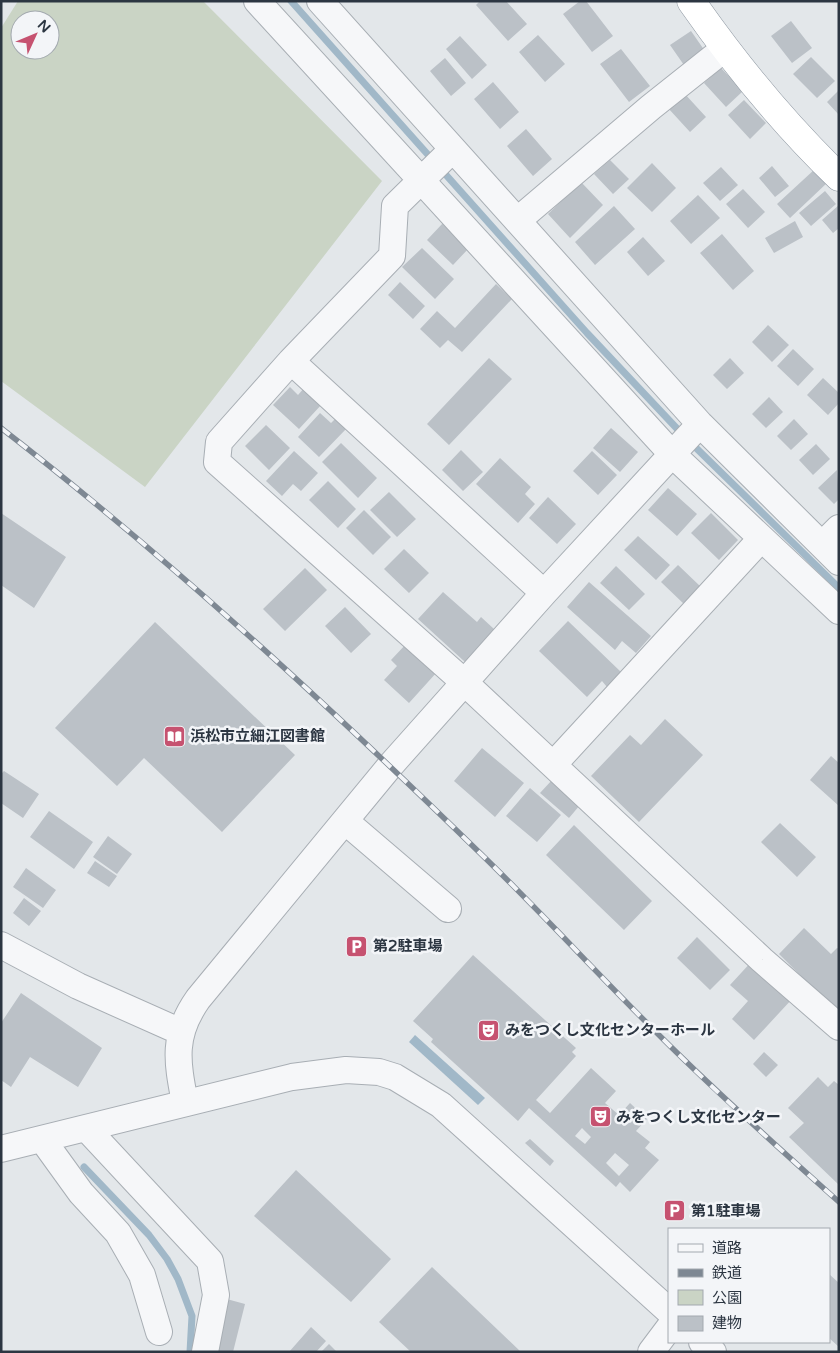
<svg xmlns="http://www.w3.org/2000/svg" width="840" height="1353" font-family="'Varela Round','Noto Sans JP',sans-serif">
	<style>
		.green { fill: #cad4c5; fill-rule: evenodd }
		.water { fill: #a1b8c8 }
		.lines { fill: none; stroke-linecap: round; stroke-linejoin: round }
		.stream { stroke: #a1b8c8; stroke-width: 7 }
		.building { fill: #bbc1c7; fill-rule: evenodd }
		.minor-casing { stroke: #a8aeb4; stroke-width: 28 }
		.highway-casing { stroke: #8c96a0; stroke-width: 29 }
		.minor { stroke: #f6f7f9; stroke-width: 26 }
		.highway { stroke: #fff; stroke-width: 28 }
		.rail-casing { stroke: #7e8893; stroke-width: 5.5 }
		.rail { stroke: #f3f5f8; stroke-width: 4; stroke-dasharray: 11; stroke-linecap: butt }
		.labels { text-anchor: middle; stroke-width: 5; stroke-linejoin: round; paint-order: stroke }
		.poi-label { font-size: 15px; font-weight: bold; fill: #2c3642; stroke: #f3f5f8; text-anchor: start }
	</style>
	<rect width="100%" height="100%" fill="#e3e7ea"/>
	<path class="green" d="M18,1H203L382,181L145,487L1,381V28ZM20,20H50V50H20Z"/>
	<path class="water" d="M415,1035L485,1098L478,1105L409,1042Z"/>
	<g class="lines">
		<path class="stream" d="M291,1L587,333L683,435
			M691,443L839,588
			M84,1167L149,1235L167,1259L178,1279L192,1316L190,1352"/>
	</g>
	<path class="building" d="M480,1H506L527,24L508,41L476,5Z
		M580,1H586L613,36L592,52L563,14Z
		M791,21L812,48L792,63L771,36Z
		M691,31L707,54L686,68L670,45Z
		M538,35L565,64L545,82L519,52Z
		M460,36L487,65L472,79L446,49Z
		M621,49L650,86L629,102L600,64Z
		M811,57L835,81L817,98L793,74Z
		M445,58L466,83L451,96L430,71Z
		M721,68L743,91L726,107L704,83Z
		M493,82L519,112L500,129L474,99Z
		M839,90V115L827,102Z
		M684,93L706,117L690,132L668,108Z
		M744,100L766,123L750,139L728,115Z
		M526,129L552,159L533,176L507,146Z
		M610,160L629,179L613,194L594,174Z
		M652,163L676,188L652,212L627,188Z
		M772,166L789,186L775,197L759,178Z
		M721,167L738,185L720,201L703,183Z
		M815,169L828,182L790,218L777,204Z
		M581,182L603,205L570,238L548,214Z
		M743,189L765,212L748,228L726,204Z
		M825,191L836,204L811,226L799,213Z
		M698,195L720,218L691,244L670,221Z
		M839,205V228L833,233L822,220Z
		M614,206L635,229L595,265L575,242Z
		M795,221L803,237L774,253L765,238Z
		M443,223L469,248L453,265L427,240Z
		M722,234L754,271L733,290L700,253Z
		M643,237L665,261L648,276L627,252Z
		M422,248L454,279L435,299L402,267Z
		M400,282L425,306L413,319L388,295Z
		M496,284L512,299L462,352L448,340L440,348L420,329L437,311L455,328Z
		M768,325L789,345L772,362L752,342Z
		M793,349L814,369L798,386L777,366Z
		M489,358L512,379L449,445L427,424Z
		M730,358L744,373L727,389L713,375Z
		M823,378L839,393V403L828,415L807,395Z
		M290,387L298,395L305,387L322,404L299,429L273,405Z
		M769,397L783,412L766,428L752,414Z
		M320,413L331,423L336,418L347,428L319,457L298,437Z
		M794,419L808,434L791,450L777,436Z
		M266,425L290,448L269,470L245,446Z
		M611,428L638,452L620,472L593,448Z
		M341,443L377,478L358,498L322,462Z
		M816,444L830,459L813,475L799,460Z
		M461,450L483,472L463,491L442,470Z
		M294,451L318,473L301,491L293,484L282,496L266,481Z
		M592,451L617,475L598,495L573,471Z
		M500,458L531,487L525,494L535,504L518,523L476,484Z
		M837,470L839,499L834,504L818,488Z
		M328,481L356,509L338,528L309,500Z
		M668,488L697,514L677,536L648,510Z
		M389,492L416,519L397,537L370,510Z
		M548,497L576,524L557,544L529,518Z
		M364,510L391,537L373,555L346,528Z
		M1,513L66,557L34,608L1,585Z
		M711,513L738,540L719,560L691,533Z
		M638,536L670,565L656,580L624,550Z
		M404,549L429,573L409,593L384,569Z
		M678,565L701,587L685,605L661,582Z
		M616,566L645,594L629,610L600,583Z
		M305,568L327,590L285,631L263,609Z
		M589,582L651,636L636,653L622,641L615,650L567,607Z
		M443,592L477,622L481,617L494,629L465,662L418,619Z
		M345,607L371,634L351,653L325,626Z
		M568,621L621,672L607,687L602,681L587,697L539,651Z
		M155,622L295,755L222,832L144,758L117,786L55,728Z
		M407,643L437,672L409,703L384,680L397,666L391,660Z
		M665,719L703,755L639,822L591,776L630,735L641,745Z
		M482,748L524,783L495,817L454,781Z
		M831,756L839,763V806L810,780Z
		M4,771L39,794L23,818L1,803V774Z
		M552,780L580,805L569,818L540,793Z
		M530,788L561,815L537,842L506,816Z
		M49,811L93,842L74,869L30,837Z
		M780,823L816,857L797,877L761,842Z
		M574,825L652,901L624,930L546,855Z
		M108,836L132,854L117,874L93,857Z
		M95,861L117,876L109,887L87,873Z
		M26,868L56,890L43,908L13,887Z
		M24,898L41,911L29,926L13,913Z
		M804,928L831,954L837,948L839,949V1014L779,954Z
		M697,937L730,970L710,990L677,958Z
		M473,955L576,1048L572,1052L576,1056L536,1100L550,1113L591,1068L616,1091L605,1103L619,1115L630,1103L647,1119L636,1131L650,1142L645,1148L659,1160L630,1192L620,1182L616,1187L529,1108L518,1121L431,1042L433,1039L413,1021ZM582,1128L591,1137L585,1144L575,1136ZM615,1153L629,1165L619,1176L606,1163Z
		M753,960L793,998L754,1040L732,1019L748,1001L730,985Z
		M21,993L102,1048L78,1087L30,1057L11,1087L1,1080V1023Z
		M764,1052L778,1065L766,1077L753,1064Z
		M818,1077L828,1087L834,1081L839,1085V1185L789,1137L804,1123L788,1108Z
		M530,1139L554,1161L550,1166L525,1143Z
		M296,1170L391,1259L351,1302L254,1216Z
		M432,1267L521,1352H411L379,1322Z
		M829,1274L839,1283V1347L829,1338Z
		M223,1298L245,1304L233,1352H210Z
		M311,1327L326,1341L316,1352H289Z
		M329,1344L337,1352H321Z"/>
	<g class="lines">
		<defs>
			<path id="minor" d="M257,1L672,454L839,611
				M320,1L700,424L839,562
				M453,149L395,206L392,256L291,361L219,442L217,462L464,682L762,960L839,1027
				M518,220L651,107L724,49
				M291,361L544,593
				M822,545L839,528
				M553,765L760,540
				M345,821L448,909
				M1,945L78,986L181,1032
				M185,1103C177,1061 172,1036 198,999L390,766L544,593L700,424
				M86,1128L210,1261L216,1295L205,1352
				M42,1139L81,1193L118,1233L142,1275L159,1332
				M1,1149L292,1077L346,1070L379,1072L395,1077L441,1105L669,1311
				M702,1342L713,1352
				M651,1352L669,1328"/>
			<path id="highway" d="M691,1C735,64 784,124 839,177"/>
		</defs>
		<use href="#minor" class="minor-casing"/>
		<use href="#highway" class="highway-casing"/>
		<use href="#minor" class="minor"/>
		<use href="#highway" class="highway"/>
		<defs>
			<path id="rail" d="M1,428C170,559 328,705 481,854C543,914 601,978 662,1038C719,1095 779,1148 839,1202"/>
		</defs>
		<use href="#rail" class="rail-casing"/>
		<use href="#rail" class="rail"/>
	</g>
	<defs>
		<symbol id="library-square" viewBox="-11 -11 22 22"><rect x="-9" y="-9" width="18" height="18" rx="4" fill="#c65270" stroke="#f3f5f8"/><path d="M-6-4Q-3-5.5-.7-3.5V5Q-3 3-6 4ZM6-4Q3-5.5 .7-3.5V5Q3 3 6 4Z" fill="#fff"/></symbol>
		<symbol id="parking-square" viewBox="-11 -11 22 22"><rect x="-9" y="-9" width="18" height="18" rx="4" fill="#c65270" stroke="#f3f5f8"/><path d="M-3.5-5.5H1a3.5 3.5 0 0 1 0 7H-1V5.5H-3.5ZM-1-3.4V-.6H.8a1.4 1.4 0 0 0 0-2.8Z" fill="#fff"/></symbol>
		<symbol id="theatre-square" viewBox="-11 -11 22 22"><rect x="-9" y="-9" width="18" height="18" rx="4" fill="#c65270" stroke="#f3f5f8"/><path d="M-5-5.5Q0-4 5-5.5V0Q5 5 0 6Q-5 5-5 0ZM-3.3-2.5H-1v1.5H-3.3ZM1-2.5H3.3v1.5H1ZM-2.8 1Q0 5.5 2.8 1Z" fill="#fff"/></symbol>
	</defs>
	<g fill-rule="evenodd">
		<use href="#library-square" x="162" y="724" width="25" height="25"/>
		<use href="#parking-square" x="344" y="934" width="25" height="25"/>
		<use href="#theatre-square" x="476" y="1018" width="25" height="25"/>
		<use href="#theatre-square" x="588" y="1104" width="25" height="25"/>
		<use href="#parking-square" x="662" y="1198" width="25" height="25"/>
	</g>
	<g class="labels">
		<g class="poi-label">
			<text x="190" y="741">浜松市立細江図書館</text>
			<text x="373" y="951">第2駐車場</text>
			<text x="505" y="1035">みをつくし文化センターホール</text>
			<text x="616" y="1122">みをつくし文化センター</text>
			<text x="691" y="1216">第1駐車場</text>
		</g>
	</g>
	<rect width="840" height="1353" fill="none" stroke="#2c3642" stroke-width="5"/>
	<rect x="668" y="1228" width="162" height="115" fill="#f3f5f8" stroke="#a3a9af"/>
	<rect x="678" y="1244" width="25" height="8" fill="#f6f7f9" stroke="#a3a9af"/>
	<text x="712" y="1253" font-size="15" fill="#2c3642">道路</text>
	<rect x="678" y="1269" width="25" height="8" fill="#7e8893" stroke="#a3a9af"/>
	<text x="712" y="1278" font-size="15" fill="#2c3642">鉄道</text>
	<rect x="678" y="1290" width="25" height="15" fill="#cad4c5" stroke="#a3a9af"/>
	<text x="712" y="1303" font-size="15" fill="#2c3642">公園</text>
	<rect x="678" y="1316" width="25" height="15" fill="#bbc1c7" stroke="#a3a9af"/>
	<text x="712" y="1328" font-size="15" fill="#2c3642">建物</text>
	<g transform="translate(35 35) rotate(46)"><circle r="24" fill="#f3f5f8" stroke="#a3a9af"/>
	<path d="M0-4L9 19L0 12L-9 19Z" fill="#c65270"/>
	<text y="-8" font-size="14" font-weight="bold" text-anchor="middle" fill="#2c3642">N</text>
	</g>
</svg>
